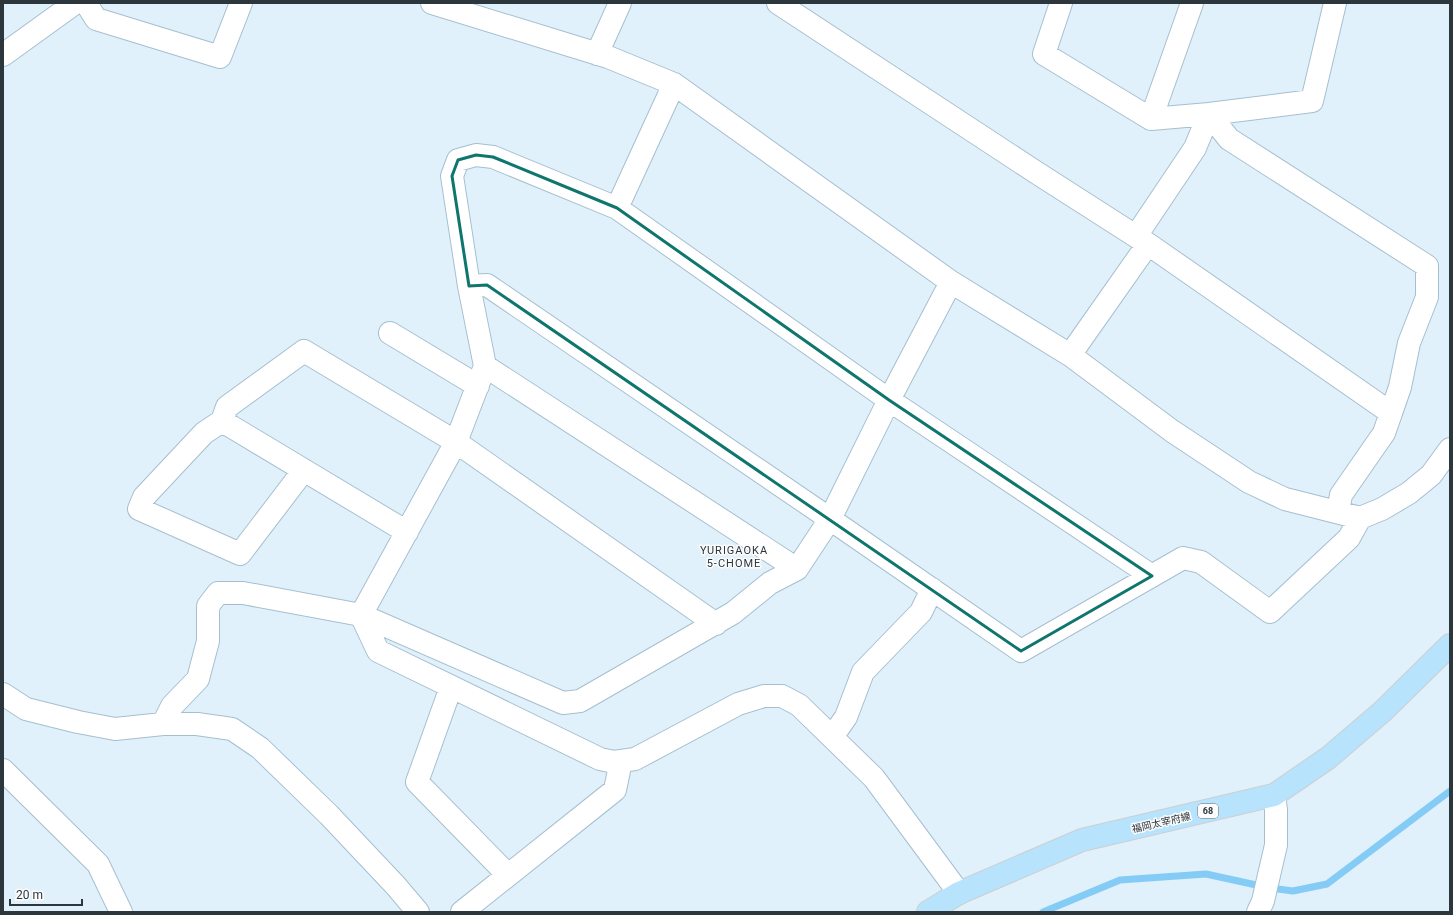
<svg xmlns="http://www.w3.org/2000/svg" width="1453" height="915" font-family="Roboto,'Noto Sans JP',sans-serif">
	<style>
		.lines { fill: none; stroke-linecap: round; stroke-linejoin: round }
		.stream { stroke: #84ccf6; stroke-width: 7 }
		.minor-casing { stroke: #a5bfcf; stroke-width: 24 }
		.major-casing { stroke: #cccfd0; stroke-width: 24 }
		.minor { stroke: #fff; stroke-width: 22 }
		.major { stroke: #b7e3fd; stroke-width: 22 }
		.marked { fill: none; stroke: #0f766e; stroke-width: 3; stroke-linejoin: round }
		.labels { text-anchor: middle; stroke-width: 3; stroke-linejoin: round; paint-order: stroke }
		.shield { fill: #fcfcfc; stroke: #6a7176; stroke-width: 1 }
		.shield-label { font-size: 9px; font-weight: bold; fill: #2b363d }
		.street-label { font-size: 10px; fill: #2b363d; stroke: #fcfcfc }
		.neighbourhood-label { font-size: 11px; letter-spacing: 1px; fill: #2b363d; stroke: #fcfcfc }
	</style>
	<rect width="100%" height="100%" fill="#e1f1fb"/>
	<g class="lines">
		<path class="stream" d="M1043,912L1120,880L1206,874L1270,888L1293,891L1327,884L1450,791"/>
		<defs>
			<path id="minor" d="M86,3L96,19L220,57L241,3
				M432,3L608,57L674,84L951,282L1070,355L1172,431L1249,482L1285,499L1360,518
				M778,3L1034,171L1148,244L1070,355
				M1061,3L1044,54L1151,119L1209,114L1312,101L1335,3
				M597,54L620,3
				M3,55L75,3
				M1151,119L1192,3
				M617,208L674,84
				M1136,236L1195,148L1209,114L1229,139L1427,266V297L1409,343L1400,387L1391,413L1148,244
				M469,286L487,285L830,519L1021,651L1183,558L1201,562L1270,612L1349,538L1360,518L1382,509L1409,493L1431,475L1450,449
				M390,333L478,386
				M485,366L797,569
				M222,421L204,433L144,497L139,509L240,554L304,470
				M1338,512L1341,495L1384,433L1391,413
				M407,532L222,421L227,407L304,351L456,442L716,624
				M361,615L456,442L485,366L469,286L452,176L458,160L476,155L493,157L617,208L889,400L1152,576
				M361,615L378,651L600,759L614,762L635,759L738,704L764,696H782L799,705L874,778L959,893
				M451,687L417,782L508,875
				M3,694L26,709L78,722L115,729L163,724H197L232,729L260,748L329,815L396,886L418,912
				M163,724L172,706L198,679L208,641V606L218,593H243L361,615L563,703L580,701L733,613L770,583L797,569L830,519L889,400L951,282
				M832,737L846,717L863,672L921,612L932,589
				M3,770L98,864L121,912
				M462,912L615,790L621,761
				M1258,912L1263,901L1276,845V810L1274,795"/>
			<path id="major" d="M928,912L959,893L1082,840L1274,795L1328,758L1383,711L1450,645"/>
		</defs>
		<use href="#minor" class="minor-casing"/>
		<use href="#major" class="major-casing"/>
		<use href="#minor" class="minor"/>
		<use href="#major" class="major"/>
	</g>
	<path class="marked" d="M476,155L493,157L617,208L889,400L1152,576L1021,651L487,285L469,286L452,176L458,160Z"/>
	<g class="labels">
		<rect class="shield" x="1198" y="804" width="20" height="14" rx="3"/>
		<g class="shield-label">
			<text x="1208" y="814">68</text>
		</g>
		<g class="street-label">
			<text transform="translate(1161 822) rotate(-13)" y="4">福岡太宰府線</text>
		</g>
		<g class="neighbourhood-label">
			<text x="734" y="554">YURIGAOKA<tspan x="734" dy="13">5-CHOME</tspan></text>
		</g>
	</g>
	<rect width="1453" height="915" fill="none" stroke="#2b363d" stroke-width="8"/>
	<path d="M10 899v6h72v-6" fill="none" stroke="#2b363d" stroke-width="2"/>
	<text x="16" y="899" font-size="12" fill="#2b363d" stroke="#fcfcfc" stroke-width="3" paint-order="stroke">20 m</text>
</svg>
